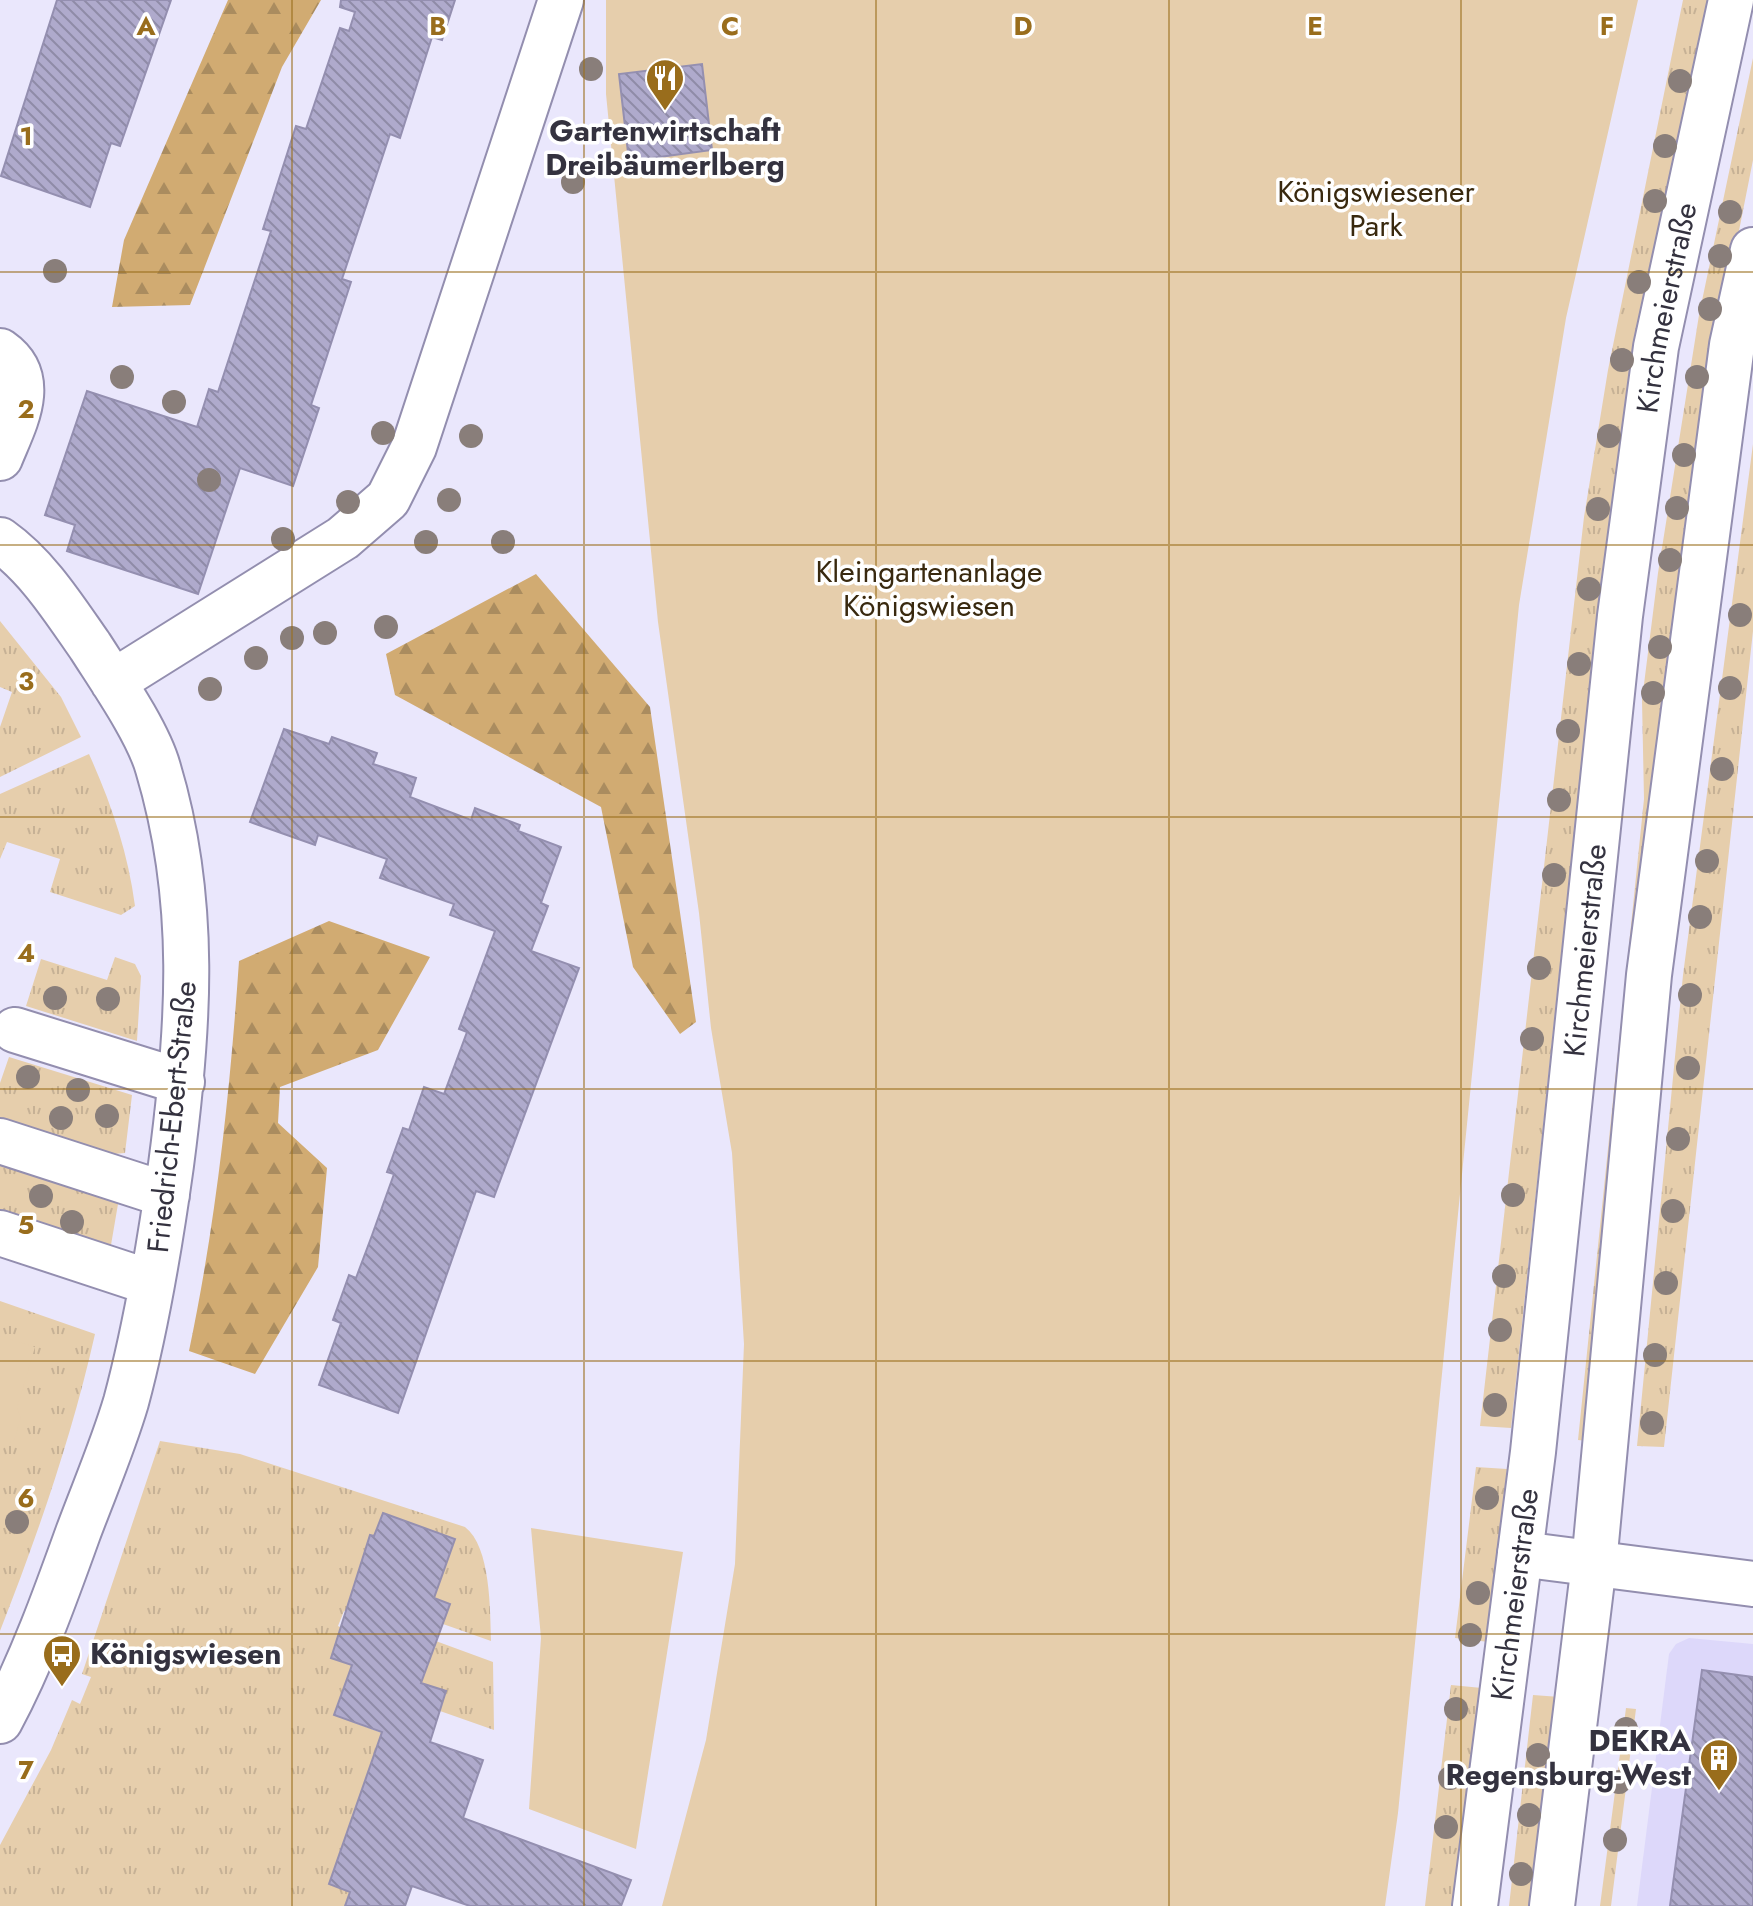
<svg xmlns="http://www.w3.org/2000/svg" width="1753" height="1906" font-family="Jost,sans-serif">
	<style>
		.built { fill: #ddd8fa }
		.grass { fill: url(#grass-tufts) }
		.forest { fill: url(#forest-firs) }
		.green { fill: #e6ceac }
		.building { fill: url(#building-back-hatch); stroke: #948fb0; stroke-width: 2 }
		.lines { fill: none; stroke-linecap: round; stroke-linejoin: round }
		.minor-casing { stroke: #938eaf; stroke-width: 48 }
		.major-casing { stroke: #938eaf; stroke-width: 48 }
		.minor { stroke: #fff; stroke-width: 44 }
		.major { stroke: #fff; stroke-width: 44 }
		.tree { fill: #897e7a }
		.grid { fill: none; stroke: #996d1c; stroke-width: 2; stroke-opacity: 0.55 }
		.labels { text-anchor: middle; stroke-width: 7; stroke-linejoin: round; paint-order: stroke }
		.poi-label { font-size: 30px; font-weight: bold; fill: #34323f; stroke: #fff }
		.park-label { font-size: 30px; fill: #39290f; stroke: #fff }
		.street-label { font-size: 30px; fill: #34323f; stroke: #fff }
		.grid-label { font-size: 26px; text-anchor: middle; font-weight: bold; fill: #996d1c; stroke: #fff; stroke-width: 7; stroke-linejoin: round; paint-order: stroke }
	</style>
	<defs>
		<pattern id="grass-tufts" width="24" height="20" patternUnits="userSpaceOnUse" patternTransform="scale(2)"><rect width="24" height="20" fill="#e6ceac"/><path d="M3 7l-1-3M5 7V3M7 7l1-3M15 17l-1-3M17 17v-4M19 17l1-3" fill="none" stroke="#c6b195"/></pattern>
		<pattern id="forest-firs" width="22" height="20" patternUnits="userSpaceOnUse" patternTransform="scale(2)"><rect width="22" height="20" fill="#d1ab72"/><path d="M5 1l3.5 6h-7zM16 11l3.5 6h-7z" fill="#aa8c5f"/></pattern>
		<pattern id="building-back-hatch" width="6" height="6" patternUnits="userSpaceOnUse" patternTransform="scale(2)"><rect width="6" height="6" fill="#afaacc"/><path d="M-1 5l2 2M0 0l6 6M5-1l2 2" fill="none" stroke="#8f8ba7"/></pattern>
	</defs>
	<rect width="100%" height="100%" fill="#eae7fc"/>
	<path class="built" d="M1689,1638L1753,1644V1906H1637L1669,1654L1676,1644Z"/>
	<path class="grass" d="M1683,0H1717L1612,551L1572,853L1511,1428L1480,1426L1584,517L1608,370Z
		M1753,58V160L1716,347L1587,1441L1578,1440L1644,799L1642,700L1658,573L1699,315Z
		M1753,444V631L1664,1447L1637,1446L1683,975Z
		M0,621L61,697L81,737L0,777V727L12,692L0,687Z
		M89,754C111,803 128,852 135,906L121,915L50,892L60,859L7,842L0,859V794Z
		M115,957L135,964L141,976L137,1041L26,1006L41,959L107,980Z
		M9,1057L132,1095L125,1153L102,1155L0,1119V1083Z
		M0,1162L118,1204L111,1245L0,1209Z
		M0,1301L95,1334C72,1436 38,1534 0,1631Z
		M160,1441L240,1454L465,1527C491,1547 490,1610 491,1641L443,1624L428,1596L445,1566L455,1539L383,1513L374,1536L370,1535L348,1612L344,1611L338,1626L342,1628L331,1658L352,1665L334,1715L382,1733L372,1762L393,1769L353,1817L329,1884L350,1892L345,1906H0V1845L51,1750L72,1700L80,1704L91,1677L82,1674Z
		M1476,1467L1507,1469L1489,1642L1455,1638Z
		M414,1633L493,1662L494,1730L440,1711L446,1691L405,1677Z
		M1451,1685L1482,1688L1457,1906H1425Z
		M1533,1695L1560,1697L1533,1906H1509Z
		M1626,1708L1636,1709L1611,1906H1600Z"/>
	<path class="forest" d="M228,0H321L282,67L190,305L112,307L124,240Z
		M536,574L650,707L696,1022L680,1034L633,967L601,807L395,695L386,654Z
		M329,921L430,957L378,1050L280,1087L278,1123L327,1168L318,1267L255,1374L189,1351C216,1222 230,1093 239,961Z"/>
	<path class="green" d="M606,0H1638L1566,318L1519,605L1398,1813L1385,1906H662L706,1740L735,1564L744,1344L732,1153L711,1028L699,913L658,622L606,94Z
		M0,1336L35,1347L17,1408L21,1418L14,1440L5,1445L0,1456Z
		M531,1528L683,1552L636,1849L529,1809L541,1638Z"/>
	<path class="building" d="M57,0H171L120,146L111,143L90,207L1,176Z
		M341,0H455L442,40L432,37L400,138L390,134L342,279L351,282L311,405L319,408L293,486L240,468L198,594L67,551L75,525L45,515L87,391L197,427L209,389L218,392L271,231L263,229L296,126L306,129L340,28L349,31L355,12L340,7Z
		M702,64L712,150L629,161L619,74Z
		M284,729L329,744L332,737L377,753L373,764L416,778L410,797L471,820L475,808L520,825L518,831L561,847L541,903L548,906L531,951L579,968L494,1197L476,1191L398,1413L319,1385L341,1323L333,1320L349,1275L356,1278L371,1238L394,1174L387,1172L403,1128L409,1130L424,1087L444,1094L467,1032L459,1029L495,931L450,915L454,904L380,878L387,859L318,835L315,845L250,822Z
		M383,1513L455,1539L434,1598L450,1604L421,1683L446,1691L430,1742L483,1760L463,1818L631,1880L621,1906H470L412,1886L405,1906H345L350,1892L329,1884L382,1732L334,1715L352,1665L331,1658L370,1535L374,1536Z
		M1702,1670L1753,1677V1906H1670Z"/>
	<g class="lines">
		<defs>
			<path id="minor" d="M0,351C40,379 14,423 0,458
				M0,540C38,567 64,609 90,646C111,679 148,732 158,768C198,901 189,1029 171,1165C160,1244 147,1324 126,1402C113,1446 94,1490 78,1533C55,1597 32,1661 0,1721
				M113,682L343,538L388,499L414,447L561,0
				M15,1030L182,1082
				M0,1141L167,1195
				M0,1233L152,1283
				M1520,1554L1753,1584"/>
			<g id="major">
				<path id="s1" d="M1475,1906L1533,1452L1620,616L1656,347L1731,0"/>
				<path d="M1552,1906L1594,1564L1649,975L1732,345L1753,250"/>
			</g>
		</defs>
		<use href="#minor" class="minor-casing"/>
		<use href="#major" class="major-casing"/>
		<use href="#minor" class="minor"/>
		<use href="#major" class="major"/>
	</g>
	<g class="tree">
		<circle cx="591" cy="69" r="12"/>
		<circle cx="1680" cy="81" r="12"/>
		<circle cx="1665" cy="146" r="12"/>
		<circle cx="573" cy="182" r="12"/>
		<circle cx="1655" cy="201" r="12"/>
		<circle cx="1730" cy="212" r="12"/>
		<circle cx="1720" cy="256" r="12"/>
		<circle cx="55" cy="271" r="12"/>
		<circle cx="1639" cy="282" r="12"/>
		<circle cx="1710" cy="309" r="12"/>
		<circle cx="1622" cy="360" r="12"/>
		<circle cx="122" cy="377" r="12"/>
		<circle cx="1697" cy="377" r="12"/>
		<circle cx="174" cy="402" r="12"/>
		<circle cx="383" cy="433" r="12"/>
		<circle cx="471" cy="436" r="12"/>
		<circle cx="1609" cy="436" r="12"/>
		<circle cx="1684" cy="455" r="12"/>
		<circle cx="209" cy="480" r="12"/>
		<circle cx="449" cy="500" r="12"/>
		<circle cx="348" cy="502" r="12"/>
		<circle cx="1677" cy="508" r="12"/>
		<circle cx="1598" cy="509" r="12"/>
		<circle cx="283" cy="539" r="12"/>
		<circle cx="426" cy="542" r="12"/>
		<circle cx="503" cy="542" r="12"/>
		<circle cx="1670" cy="560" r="12"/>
		<circle cx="1589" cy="589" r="12"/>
		<circle cx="1740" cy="615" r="12"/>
		<circle cx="386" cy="627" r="12"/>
		<circle cx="325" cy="633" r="12"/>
		<circle cx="292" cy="638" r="12"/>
		<circle cx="1660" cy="647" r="12"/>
		<circle cx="256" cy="658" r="12"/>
		<circle cx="1579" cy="664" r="12"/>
		<circle cx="1730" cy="688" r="12"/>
		<circle cx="210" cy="689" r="12"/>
		<circle cx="1653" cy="693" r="12"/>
		<circle cx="1568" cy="731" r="12"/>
		<circle cx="1722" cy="769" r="12"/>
		<circle cx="1559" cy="800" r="12"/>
		<circle cx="1707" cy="861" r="12"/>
		<circle cx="1554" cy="875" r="12"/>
		<circle cx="1700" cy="917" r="12"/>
		<circle cx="1539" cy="968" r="12"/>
		<circle cx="1690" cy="995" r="12"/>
		<circle cx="55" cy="998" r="12"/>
		<circle cx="108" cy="999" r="12"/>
		<circle cx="1532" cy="1039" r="12"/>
		<circle cx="1688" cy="1068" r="12"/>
		<circle cx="28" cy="1077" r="12"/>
		<circle cx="78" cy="1090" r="12"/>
		<circle cx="107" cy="1116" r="12"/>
		<circle cx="61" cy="1118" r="12"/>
		<circle cx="1678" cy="1139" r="12"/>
		<circle cx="1513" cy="1195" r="12"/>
		<circle cx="41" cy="1196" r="12"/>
		<circle cx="1673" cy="1211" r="12"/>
		<circle cx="72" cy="1222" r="12"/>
		<circle cx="1504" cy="1276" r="12"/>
		<circle cx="1666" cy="1283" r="12"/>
		<circle cx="1500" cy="1330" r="12"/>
		<circle cx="1655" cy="1355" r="12"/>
		<circle cx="1495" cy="1405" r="12"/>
		<circle cx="1652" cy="1423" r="12"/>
		<circle cx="1487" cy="1498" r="12"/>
		<circle cx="17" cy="1522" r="12"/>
		<circle cx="1478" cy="1593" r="12"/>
		<circle cx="1470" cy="1635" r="12"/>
		<circle cx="1456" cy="1709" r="12"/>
		<circle cx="1626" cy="1729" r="12"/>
		<circle cx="1538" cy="1755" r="12"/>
		<circle cx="1450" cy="1778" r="12"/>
		<circle cx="1619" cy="1782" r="12"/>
		<circle cx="1529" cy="1815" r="12"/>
		<circle cx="1446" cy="1827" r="12"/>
		<circle cx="1615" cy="1840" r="12"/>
		<circle cx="1521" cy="1874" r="12"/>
	</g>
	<path class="grid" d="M292,0V1906M584,0V1906M876,0V1906M1169,0V1906M1461,0V1906M0,272H1753M0,545H1753M0,817H1753M0,1089H1753M0,1361H1753M0,1634H1753"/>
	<defs>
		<symbol id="restaurant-pin" viewBox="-11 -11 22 30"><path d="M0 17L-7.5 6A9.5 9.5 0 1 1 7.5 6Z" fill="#996d1c" stroke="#fff"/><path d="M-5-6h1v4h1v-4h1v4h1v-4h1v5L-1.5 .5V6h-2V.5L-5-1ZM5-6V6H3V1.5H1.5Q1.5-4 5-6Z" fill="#fff"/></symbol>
		<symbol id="bus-pin" viewBox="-11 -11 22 30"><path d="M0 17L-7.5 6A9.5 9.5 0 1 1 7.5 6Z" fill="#996d1c" stroke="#fff"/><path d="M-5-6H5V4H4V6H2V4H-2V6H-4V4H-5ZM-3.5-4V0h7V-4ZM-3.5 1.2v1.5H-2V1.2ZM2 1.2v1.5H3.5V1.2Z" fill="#fff"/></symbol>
		<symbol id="building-pin" viewBox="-11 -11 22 30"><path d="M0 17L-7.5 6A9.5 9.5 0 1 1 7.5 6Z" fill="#996d1c" stroke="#fff"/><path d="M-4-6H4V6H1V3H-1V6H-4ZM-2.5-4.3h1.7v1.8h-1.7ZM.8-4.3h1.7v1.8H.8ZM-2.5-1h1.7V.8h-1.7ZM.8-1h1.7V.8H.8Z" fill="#fff"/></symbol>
	</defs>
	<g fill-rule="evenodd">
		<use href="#restaurant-pin" x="643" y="56" width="44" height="60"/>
		<use href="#bus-pin" x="40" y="1632" width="44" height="60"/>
		<use href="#building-pin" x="1697" y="1736" width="44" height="60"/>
	</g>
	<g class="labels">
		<g class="poi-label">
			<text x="665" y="141">Gartenwirtschaft<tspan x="665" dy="34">Dreibäumerlberg</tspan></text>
			<text x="90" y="1664" text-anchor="start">Königswiesen</text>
			<text x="1691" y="1751" text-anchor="end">DEKRA<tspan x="1691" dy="34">Regensburg-West</tspan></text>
		</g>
		<g class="park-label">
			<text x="1376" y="202">Königswiesener<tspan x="1376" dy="34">Park</tspan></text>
			<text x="929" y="582">Kleingartenanlage<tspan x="929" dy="34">Königswiesen</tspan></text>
		</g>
		<g class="street-label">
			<text dy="10" stroke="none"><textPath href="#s1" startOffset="1610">Kirchmeierstraße</textPath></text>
			<text dy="10" stroke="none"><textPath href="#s1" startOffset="962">Kirchmeierstraße</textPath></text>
			<text transform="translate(172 1117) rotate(-84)" y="10">Friedrich-Ebert-Straße</text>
			<text dy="10" stroke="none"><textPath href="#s1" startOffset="314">Kirchmeierstraße</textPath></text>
		</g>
	</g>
	<g class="grid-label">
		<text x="146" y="35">A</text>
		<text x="438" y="35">B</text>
		<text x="730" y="35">C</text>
		<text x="1023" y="35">D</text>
		<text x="1315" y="35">E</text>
		<text x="1607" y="35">F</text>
		<text x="26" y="145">1</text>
		<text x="26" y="418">2</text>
		<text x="26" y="690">3</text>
		<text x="26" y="962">4</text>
		<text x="26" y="1234">5</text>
		<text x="26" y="1507">6</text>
		<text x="26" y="1779">7</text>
	</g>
</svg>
